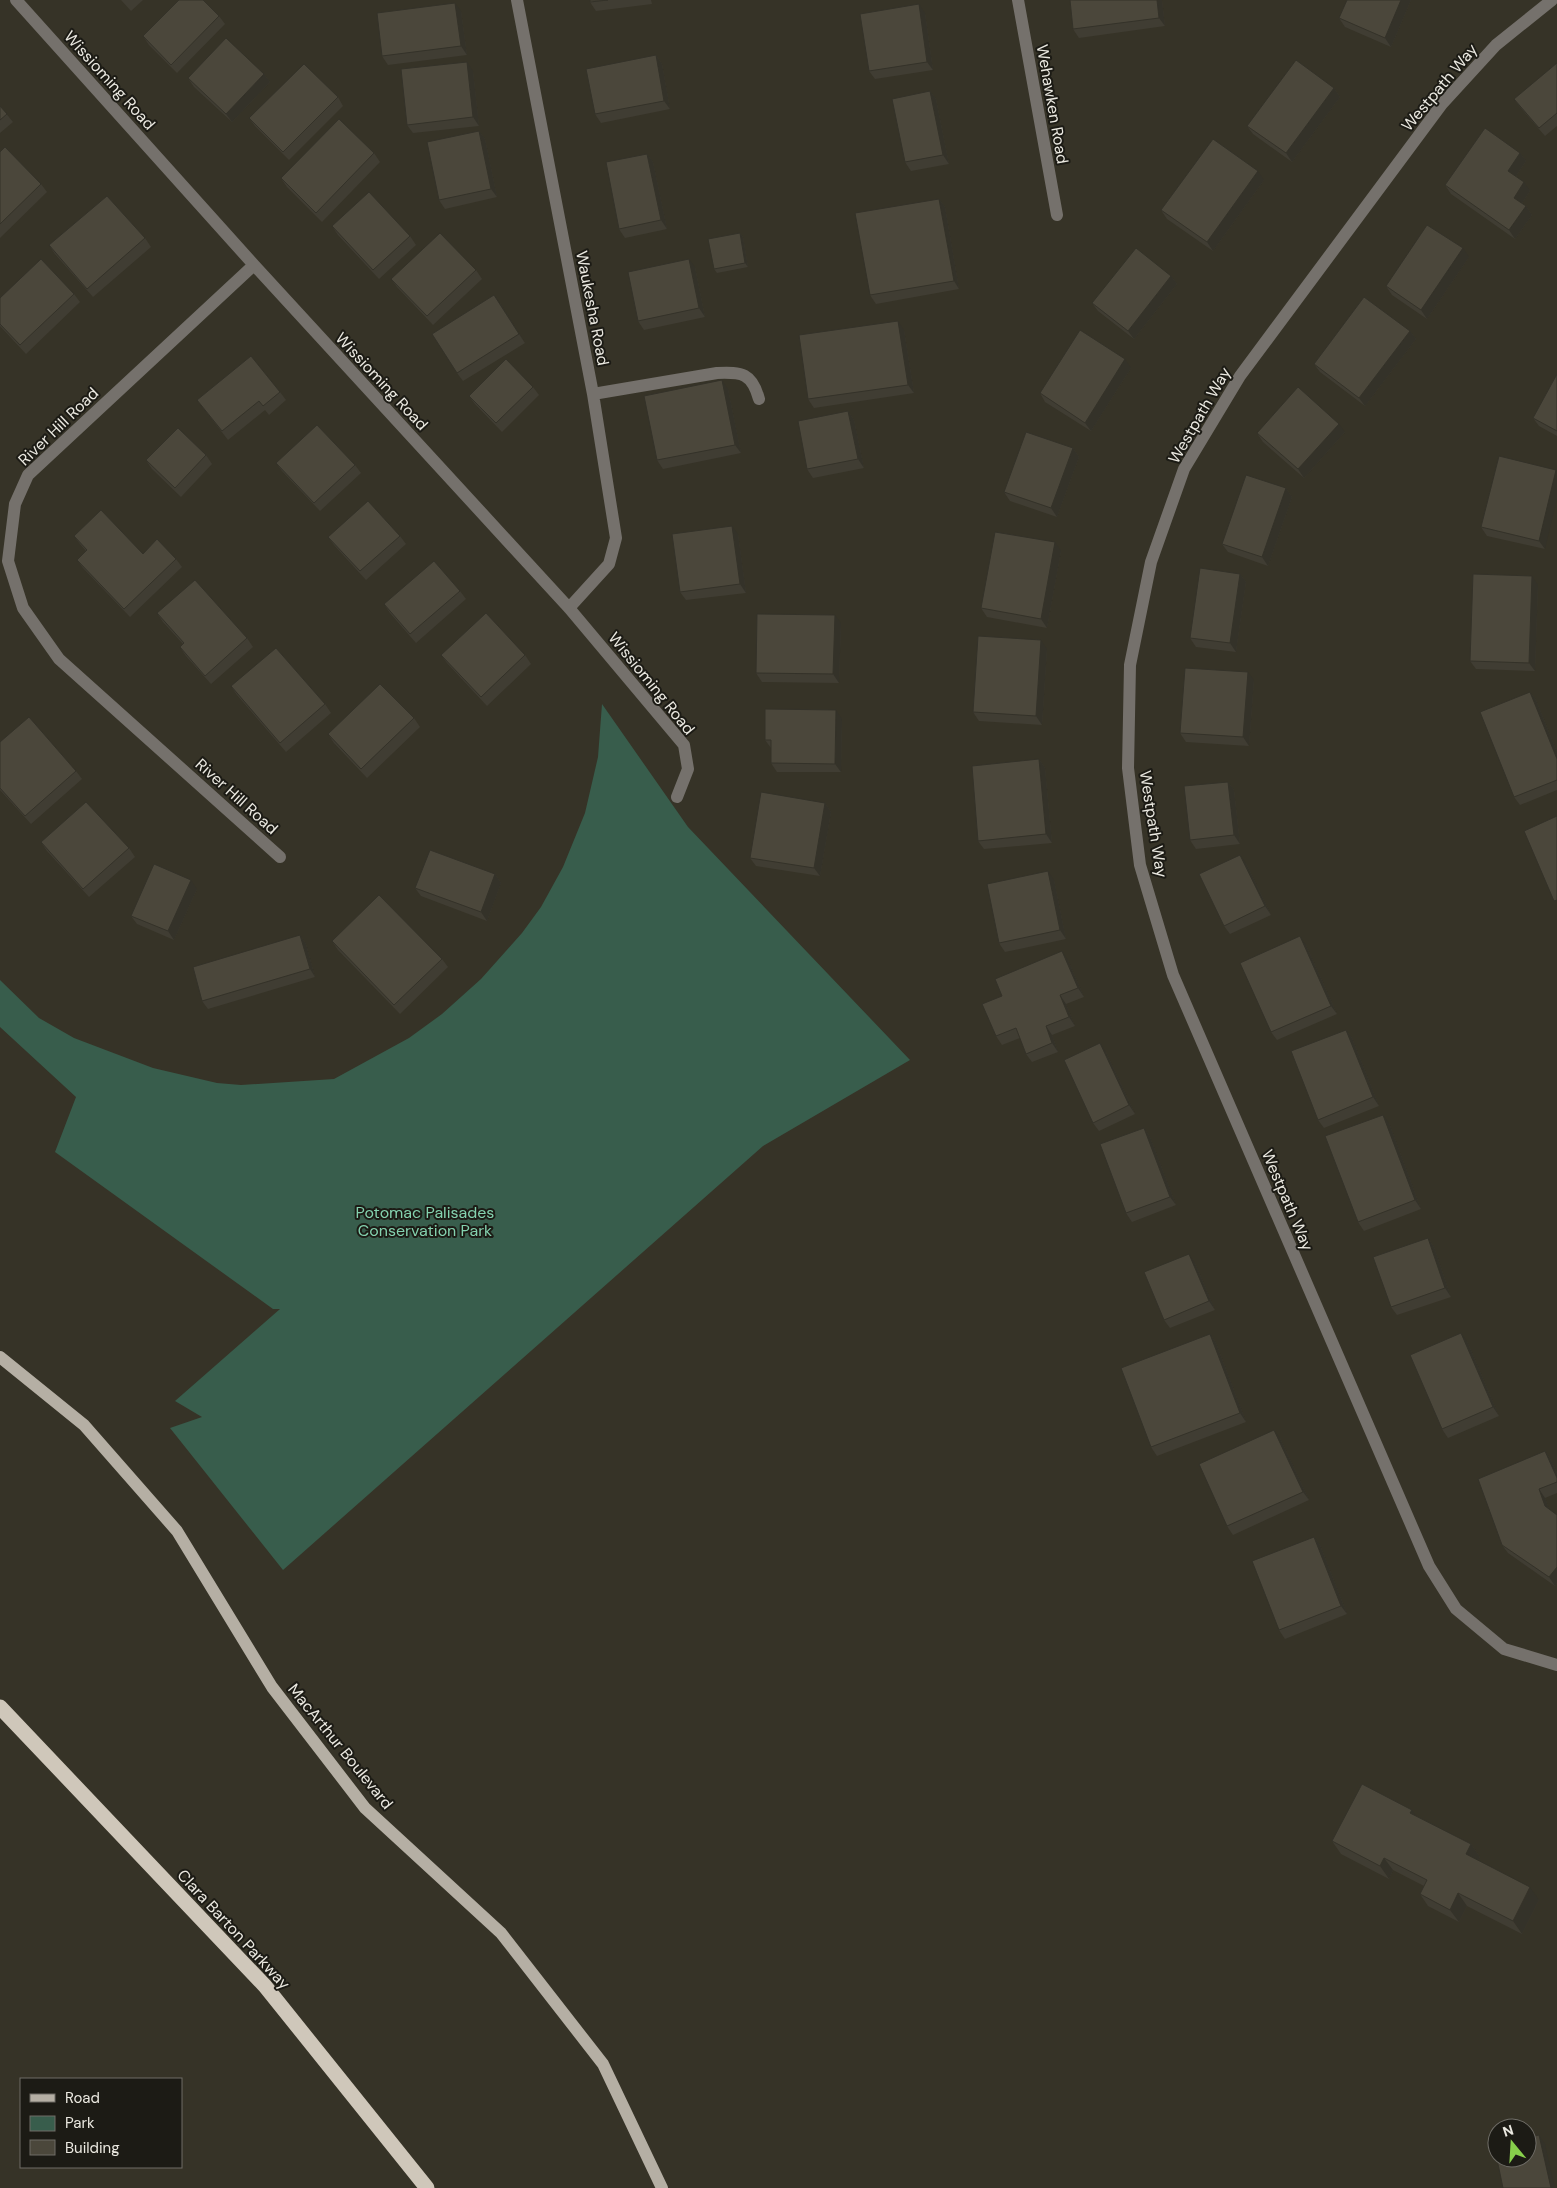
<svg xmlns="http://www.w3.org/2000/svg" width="1557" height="2188" font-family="'DM Sans',sans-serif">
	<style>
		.park { fill: #385d4c }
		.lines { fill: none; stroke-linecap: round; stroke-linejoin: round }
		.minor { stroke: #75716c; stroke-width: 12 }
		.major { stroke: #b5afa4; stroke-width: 12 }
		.highway { stroke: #cfc7ba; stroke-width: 15 }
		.wall { fill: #403d33 }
		.shaded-wall { fill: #343229 }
		.building { fill: #4b473b; stroke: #343229 }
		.labels { text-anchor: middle; stroke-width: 4; stroke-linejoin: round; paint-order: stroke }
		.street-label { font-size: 16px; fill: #ebe9e1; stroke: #1c1b15 }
		.park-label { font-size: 16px; fill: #84d2af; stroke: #1c1b15 }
	</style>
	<rect width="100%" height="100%" fill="#363327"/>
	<path class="park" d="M602,704L688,827L910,1060L763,1146L283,1570L170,1428L202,1417L175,1401L280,1309H273L55,1152L76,1097L0,1027V980L39,1018L74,1038L153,1068L217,1083L241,1085L334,1079L409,1038L442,1014L481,979L522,933L541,907L563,867L585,813L598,757Z"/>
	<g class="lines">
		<path class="minor" d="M16,0L254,265L569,608L684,745L688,769L677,797
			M517,0L593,394L616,538L609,564L569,608
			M1018,0L1057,215
			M1552,0L1496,45L1442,104L1240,376L1184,469L1151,562L1130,665L1128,768L1140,865L1173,975L1429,1566L1456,1609L1504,1649L1557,1665
			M254,265L28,475L15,504L8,561L23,608L59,659L280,857
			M593,394L717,373C742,372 752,373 759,399"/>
		<path class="major" d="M0,1357L84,1425L177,1531L272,1687L365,1808L501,1933L603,2064L662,2188"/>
		<path class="highway" d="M0,1707L265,1986L427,2188"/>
	</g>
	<path class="wall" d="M121,0H143L131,11Z
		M590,0H651L652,4L596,11L590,2Z
		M1070,0H1162L1165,26L1079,38L1073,29Z
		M1347,0H1411L1391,47L1345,27L1339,18Z
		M461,11L467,55L388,65L382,56Z
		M925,13L933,70L875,79L869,71Z
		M219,16L225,24L177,73L149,45L143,36Z
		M656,55L662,64L670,109L601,123L595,114Z
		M1557,63V126L1545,136L1520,107L1514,99Z
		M473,71L479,126L413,133L407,125Z
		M264,74L270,82L232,122L194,87L188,78Z
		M1334,88L1340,97L1292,162L1253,134L1247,126Z
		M930,91L936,99L949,164L911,171L905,162Z
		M338,97L343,106L289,160L255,126L249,118Z
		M0,106L13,122L0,133Z
		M479,131L485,139L497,197L445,209L439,200Z
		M0,152L41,184L47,192L0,238Z
		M374,153L380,162L322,222L287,187L281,178Z
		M1520,153L1526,161L1516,176L1530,191L1522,203L1526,206L1532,215L1515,239L1451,194L1445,185Z
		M647,154L653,162L667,229L625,238L619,229Z
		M1264,180L1213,251L1167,219L1161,210Z
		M939,199L945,207L959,289L876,304L870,295Z
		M332,226L410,236L416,245L379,279L338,235Z
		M740,233L743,237L748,267L717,273L714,269Z
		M145,238L151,247L93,297L55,254L49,245Z
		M1469,257L1427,319L1392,295L1386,286Z
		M695,267L705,317L644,330L638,321Z
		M476,270L482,279L433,325L397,287L391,279Z
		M1171,276L1177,284L1134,339L1098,311L1092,303Z
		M74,294L80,302L26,354L0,326V298Z
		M500,303L525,343L463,381L457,373Z
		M904,330L914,393L814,408L808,399Z
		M1410,331L1416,339L1365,406L1320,372L1314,364Z
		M1131,368L1091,431L1045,402L1040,393Z
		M1557,374V436L1539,426L1533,418Z
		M533,387L539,395L502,432L475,404L469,396Z
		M728,389L741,453L663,469L657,460Z
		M280,392L286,400L269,415L265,410L228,440L197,400Z
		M848,411L854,420L864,468L813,478L807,469Z
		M1345,432L1304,478L1263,442L1257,433Z
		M1073,448L1079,457L1057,517L1010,501L1004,492Z
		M206,455L212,464L181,497L152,469L146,460Z
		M1499,456L1545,549L1487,536L1481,527Z
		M276,463L355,465L361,473L320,511L282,471Z
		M1286,488L1292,497L1268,566L1228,552L1222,544Z
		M738,534L746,593L686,600L680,592Z
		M74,536L143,554L176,559L182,567L130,617L83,568L77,560L86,551L80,544Z
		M400,536L406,544L366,580L334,545L328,537Z
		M1061,551L1047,628L987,617L981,608Z
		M1240,574L1246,582L1236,652L1196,647L1190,638Z
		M1538,585L1535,671L1476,669L1470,661Z
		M460,591L466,599L416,643L390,613L384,604Z
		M157,613L247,638L253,647L211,684L186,656L180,647L183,644L163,622Z
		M841,623L839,683L762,682L756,673Z
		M1047,649L1042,725L979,721L973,712Z
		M441,655H525L531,664L487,706L447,663Z
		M1254,680L1249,746L1186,742L1180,733Z
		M231,686L325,704L331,713L286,752L237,695Z
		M1530,692L1536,700L1557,752V790L1520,805L1514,797Z
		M414,718L420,727L367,778L334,743L328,734Z
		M842,719L841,772H777L771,763V748L765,740Z
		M0,742L76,771L82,779L31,824L0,790Z
		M1039,759L1045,768L1052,843L984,849L978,841Z
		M1228,782L1234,790L1240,844L1196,849L1190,840Z
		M825,803L831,812L820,876L756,866L750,858Z
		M41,842L129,848L135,857L89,897L47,851Z
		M1246,863L1271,915L1230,934L1224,926Z
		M495,874L501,883L487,921L421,896L415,888Z
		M1054,880L1066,939L1005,952L999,943Z
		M197,889L174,940L137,924L131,916Z
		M300,935L306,944L315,977L208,1009L202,1001Z
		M332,941L442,959L448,967L400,1014L338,950Z
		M1306,945L1337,1014L1277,1040L1271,1032Z
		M1068,960L1084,997L1066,1004L1075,1026L1052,1035L1058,1052L1032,1062L1026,1054L1020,1038L1002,1045L996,1036L1002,996Z
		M1346,1030L1352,1038L1379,1106L1324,1128L1318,1120Z
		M1106,1052L1135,1114L1099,1131L1093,1123Z
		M1389,1123L1421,1209L1364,1231L1358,1222Z
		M1144,1128L1150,1137L1176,1205L1132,1222L1126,1213Z
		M1428,1238L1434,1247L1451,1297L1397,1315L1391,1307Z
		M1195,1263L1215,1310L1170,1328L1164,1320Z
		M1210,1334L1216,1343L1246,1422L1157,1456L1151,1447Z
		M1467,1341L1499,1416L1448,1438L1442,1429Z
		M1280,1438L1309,1500L1233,1535L1227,1526Z
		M1545,1451L1551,1460L1557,1473V1493L1545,1498L1549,1509L1557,1515V1583L1555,1586L1508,1553L1502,1545Z
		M1314,1537L1320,1545L1347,1614L1285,1639L1279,1630Z
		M1416,1816L1471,1844L1480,1857L1478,1860L1539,1900L1522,1934L1467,1906L1459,1922L1428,1906L1420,1894L1424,1886L1393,1870L1389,1879L1341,1854L1332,1841Z"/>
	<path class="shaded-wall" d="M1157,0H1162L1165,26L1159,18Z
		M1401,0H1411L1391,47L1385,38Z
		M455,3L461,11L467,55L461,46Z
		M919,4L925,13L933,70L927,62Z
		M656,55L662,64L670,109L664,101Z
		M467,62L473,71L479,126L473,117Z
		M264,74L270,82L232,122L226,114Z
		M1334,88L1340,97L1292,162L1286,153Z
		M930,91L936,99L949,164L943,155Z
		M479,131L485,139L497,197L491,189Z
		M1520,153L1526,161L1514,179L1508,171Z
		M647,154L653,162L667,229L661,220Z
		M1258,171L1264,180L1213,251L1207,242Z
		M1524,182L1530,191L1520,206L1514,198Z
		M939,199L945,207L959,289L954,281Z
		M1526,206L1532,215L1515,239L1509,230Z
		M740,233L743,237L748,267L745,263Z
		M1463,248L1469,257L1427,319L1421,310Z
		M689,259L695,267L705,317L699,308Z
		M1171,276L1177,284L1134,339L1128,331Z
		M494,295L500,303L525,343L519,334Z
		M898,321L904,330L914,393L908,385Z
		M1410,331L1416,339L1365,406L1359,398Z
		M1125,359L1131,368L1091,431L1085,423Z
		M722,380L728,389L741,453L735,445Z
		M848,411L854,420L864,468L858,459Z
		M1339,424L1345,432L1304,478L1298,469Z
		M1073,448L1079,457L1057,517L1051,508Z
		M1556,470L1557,471V499L1545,549L1539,541Z
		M1286,488L1292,497L1268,566L1262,557Z
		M732,526L738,534L746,593L740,584Z
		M1055,542L1061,551L1047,628L1041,619Z
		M1240,574L1246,582L1236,652L1230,643Z
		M1532,576L1538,585L1535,671L1529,663Z
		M835,615L841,623L839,683L833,674Z
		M1041,640L1047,649L1042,725L1036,716Z
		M1248,672L1254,680L1249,746L1243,737Z
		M1530,692L1536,700L1557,752V759Z
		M836,710L842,719L841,772L835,764Z
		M1039,759L1045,768L1052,843L1046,834Z
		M1228,782L1234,790L1240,844L1234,835Z
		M825,803L831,812L820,876L814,868Z
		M1240,855L1246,863L1271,915L1265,906Z
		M1048,871L1054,880L1066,939L1060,930Z
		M495,874L501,883L487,921L481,912Z
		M191,880L197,889L174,940L168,931Z
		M300,935L306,944L315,977L310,969Z
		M1300,936L1306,945L1337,1014L1331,1006Z
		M1062,951L1068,960L1084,997L1078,988Z
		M1060,995L1066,1004L1075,1026L1069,1017Z
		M1046,1026L1052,1035L1058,1052L1052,1043Z
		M1346,1030L1352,1038L1379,1106L1373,1097Z
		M1100,1043L1106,1052L1135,1114L1129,1105Z
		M1383,1115L1389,1123L1421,1209L1415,1200Z
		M1144,1128L1150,1137L1176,1205L1170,1197Z
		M1428,1238L1434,1247L1451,1297L1445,1288Z
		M1189,1254L1195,1263L1215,1310L1209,1301Z
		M1461,1333L1467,1341L1499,1416L1493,1407Z
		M1210,1334L1216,1343L1246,1422L1240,1413Z
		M1274,1430L1280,1438L1309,1500L1303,1492Z
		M1545,1451L1551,1460L1557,1473V1478Z
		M1539,1489L1545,1498L1551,1514L1545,1506Z
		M1314,1537L1320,1545L1347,1614L1341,1606Z
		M1557,1567V1583L1555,1586L1549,1577Z
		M1412,1810L1420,1822L1410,1813Z
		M1471,1844L1480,1857L1474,1866L1466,1854Z
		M1384,1858L1393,1870L1389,1879L1380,1866Z
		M1530,1887L1539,1900L1522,1934L1513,1921Z
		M1458,1893L1467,1906L1459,1922L1450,1910Z
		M1539,2135L1545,2144L1555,2188H1551Z"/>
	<path class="building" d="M179,0H203L219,16L171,65L143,36Z
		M590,0H608L590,2Z
		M1070,0H1157L1159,18L1073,29Z
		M1347,0H1401L1385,38L1339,18Z
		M455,3L461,46L382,56L377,13Z
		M919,4L927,62L869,71L860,14Z
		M226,38L264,74L226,114L188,78Z
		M656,55L664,101L595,114L586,69Z
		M1296,60L1334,88L1286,153L1247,126Z
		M467,62L473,117L407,125L401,69Z
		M1557,63V113L1539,128L1514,99Z
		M304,64L338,97L283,152L249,118Z
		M930,91L943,155L905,162L892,99Z
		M0,106L7,114L0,120Z
		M339,119L374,153L316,213L281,178Z
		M1485,128L1520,153L1508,171L1524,182L1514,198L1526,206L1509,230L1445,185Z
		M479,131L491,189L439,200L427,142Z
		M1213,139L1258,171L1207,242L1161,210Z
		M5,147L41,184L0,224V152Z
		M647,154L661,220L619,229L606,162Z
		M369,192L410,236L373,270L332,226Z
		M107,196L145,238L87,289L49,245Z
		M939,199L954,281L870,295L855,213Z
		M1427,225L1463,248L1421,310L1386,286Z
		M440,233L476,270L427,316L391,279Z
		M740,233L745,263L714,269L708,239Z
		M1136,248L1171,276L1128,331L1092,303Z
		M41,259L74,294L20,345L0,324V298Z
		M689,259L699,308L638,321L628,272Z
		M494,295L519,334L457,373L432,334Z
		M1364,297L1410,331L1359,398L1314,364Z
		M898,321L908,385L808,399L799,335Z
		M1080,330L1125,359L1085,423L1040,393Z
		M251,356L280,392L263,406L259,401L222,431L197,400Z
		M506,359L533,387L496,423L469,396Z
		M1557,374V431L1533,418Z
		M722,380L735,445L657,460L644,396Z
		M1298,387L1339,424L1298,469L1257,433Z
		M848,411L858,459L807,469L798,421Z
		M317,425L355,465L314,503L276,463Z
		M178,428L206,455L175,488L146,460Z
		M1026,432L1073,448L1051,508L1004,492Z
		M1499,456L1556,470L1539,541L1481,527Z
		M1246,475L1286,488L1262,557L1222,544Z
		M368,501L400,536L360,571L328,537Z
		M101,510L143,554L157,539L176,559L124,609L77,560L87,550L74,536Z
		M732,526L740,584L680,592L672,534Z
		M995,532L1055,542L1041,619L981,608Z
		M434,561L460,591L410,634L384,604Z
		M1200,568L1240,574L1230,643L1190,638Z
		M1473,574L1532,576L1529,663L1470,661Z
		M195,580L247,638L205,676L180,647L184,643L157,613Z
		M486,613L525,655L481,697L441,655Z
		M757,614L835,615L833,674L756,673Z
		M978,636L1041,640L1036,716L973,712Z
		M276,648L325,704L280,743L231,686Z
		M1185,668L1248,672L1243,737L1180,733Z
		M380,684L414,718L361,769L328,734Z
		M1530,692L1557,759V780L1514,797L1480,712Z
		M765,709L836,710L835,764L771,763V740H765Z
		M29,717L76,771L25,816L0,788V742Z
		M1039,759L1046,834L978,841L972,766Z
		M1228,782L1234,835L1190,840L1184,786Z
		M761,792L825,803L814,868L750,858Z
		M86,802L129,848L83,889L41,842Z
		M1557,816V900L1554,901L1524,831Z
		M430,850L495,874L481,912L415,888Z
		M1240,855L1265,906L1224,926L1199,874Z
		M154,864L191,880L168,931L131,916Z
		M1048,871L1060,930L999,943L987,884Z
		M379,895L442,959L394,1005L332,941Z
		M300,935L310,969L202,1001L193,967Z
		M1300,936L1331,1006L1271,1032L1240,963Z
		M1062,951L1078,988L1060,995L1069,1017L1046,1026L1052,1043L1026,1054L1016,1028L996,1036L982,1004L1002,996L995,979Z
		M1346,1030L1373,1097L1318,1120L1291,1051Z
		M1100,1043L1129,1105L1093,1123L1064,1060Z
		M1383,1115L1415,1200L1358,1222L1325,1136Z
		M1144,1128L1170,1197L1126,1213L1100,1144Z
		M1428,1238L1445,1288L1391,1307L1373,1257Z
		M1189,1254L1209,1301L1164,1320L1144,1272Z
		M1461,1333L1493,1407L1442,1429L1410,1355Z
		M1210,1334L1240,1413L1151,1447L1121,1368Z
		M1274,1430L1303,1492L1227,1526L1199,1464Z
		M1545,1451L1557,1478V1482L1539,1489L1545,1506L1557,1515V1567L1549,1577L1502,1545L1478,1479Z
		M1314,1537L1341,1606L1279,1630L1252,1561Z
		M1362,1784L1412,1810L1410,1813L1471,1844L1466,1854L1530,1887L1513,1921L1458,1893L1450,1910L1420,1894L1427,1880L1384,1858L1380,1866L1332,1841Z
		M1539,2135L1551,2188H1503L1494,2145L1497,2144V2158H1527V2138Z"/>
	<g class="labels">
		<g class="street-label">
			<text transform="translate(110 80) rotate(48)" y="6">Wissioming Road</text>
			<text transform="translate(1439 87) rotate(-50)" y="6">Westpath Way</text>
			<text transform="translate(1053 104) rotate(80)" y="6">Wehawken Road</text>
			<text transform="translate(593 308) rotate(79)" y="6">Waukesha Road</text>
			<text transform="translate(382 381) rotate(47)" y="6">Wissioming Road</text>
			<text transform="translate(1199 415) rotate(-60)" y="6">Westpath Way</text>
			<text transform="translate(58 426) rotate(-44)" y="6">River Hill Road</text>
			<text transform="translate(652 683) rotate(51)" y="6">Wissioming Road</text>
			<text transform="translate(237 796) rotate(42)" y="6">River Hill Road</text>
			<text transform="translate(1154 824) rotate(81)" y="6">Westpath Way</text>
			<text transform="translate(1288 1200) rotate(67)" y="6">Westpath Way</text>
			<text transform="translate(341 1746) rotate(51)" y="6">MacArthur Boulevard</text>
			<text transform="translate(234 1929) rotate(47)" y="6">Clara Barton Parkway</text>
		</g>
		<g class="park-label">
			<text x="425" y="1218">Potomac Palisades<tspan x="425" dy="18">Conservation Park</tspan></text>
		</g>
	</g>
	<rect x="20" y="2078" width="162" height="90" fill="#1c1b15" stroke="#6f6d67"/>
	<rect x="30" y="2094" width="25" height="8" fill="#b5afa4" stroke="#6f6d67"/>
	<text x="65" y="2103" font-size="15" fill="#ebe9e1">Road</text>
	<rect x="30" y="2116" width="25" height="15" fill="#385d4c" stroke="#6f6d67"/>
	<text x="65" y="2128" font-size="15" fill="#ebe9e1">Park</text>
	<rect x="30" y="2140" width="25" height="15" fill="#4b473b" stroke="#6f6d67"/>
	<text x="65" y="2153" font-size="15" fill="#ebe9e1">Building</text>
	<g transform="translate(1512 2143) rotate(342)"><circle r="24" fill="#1c1b15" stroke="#6f6d67"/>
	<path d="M0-4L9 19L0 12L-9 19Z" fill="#87cf4b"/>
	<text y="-8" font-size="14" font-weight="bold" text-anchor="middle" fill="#ebe9e1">N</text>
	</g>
</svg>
